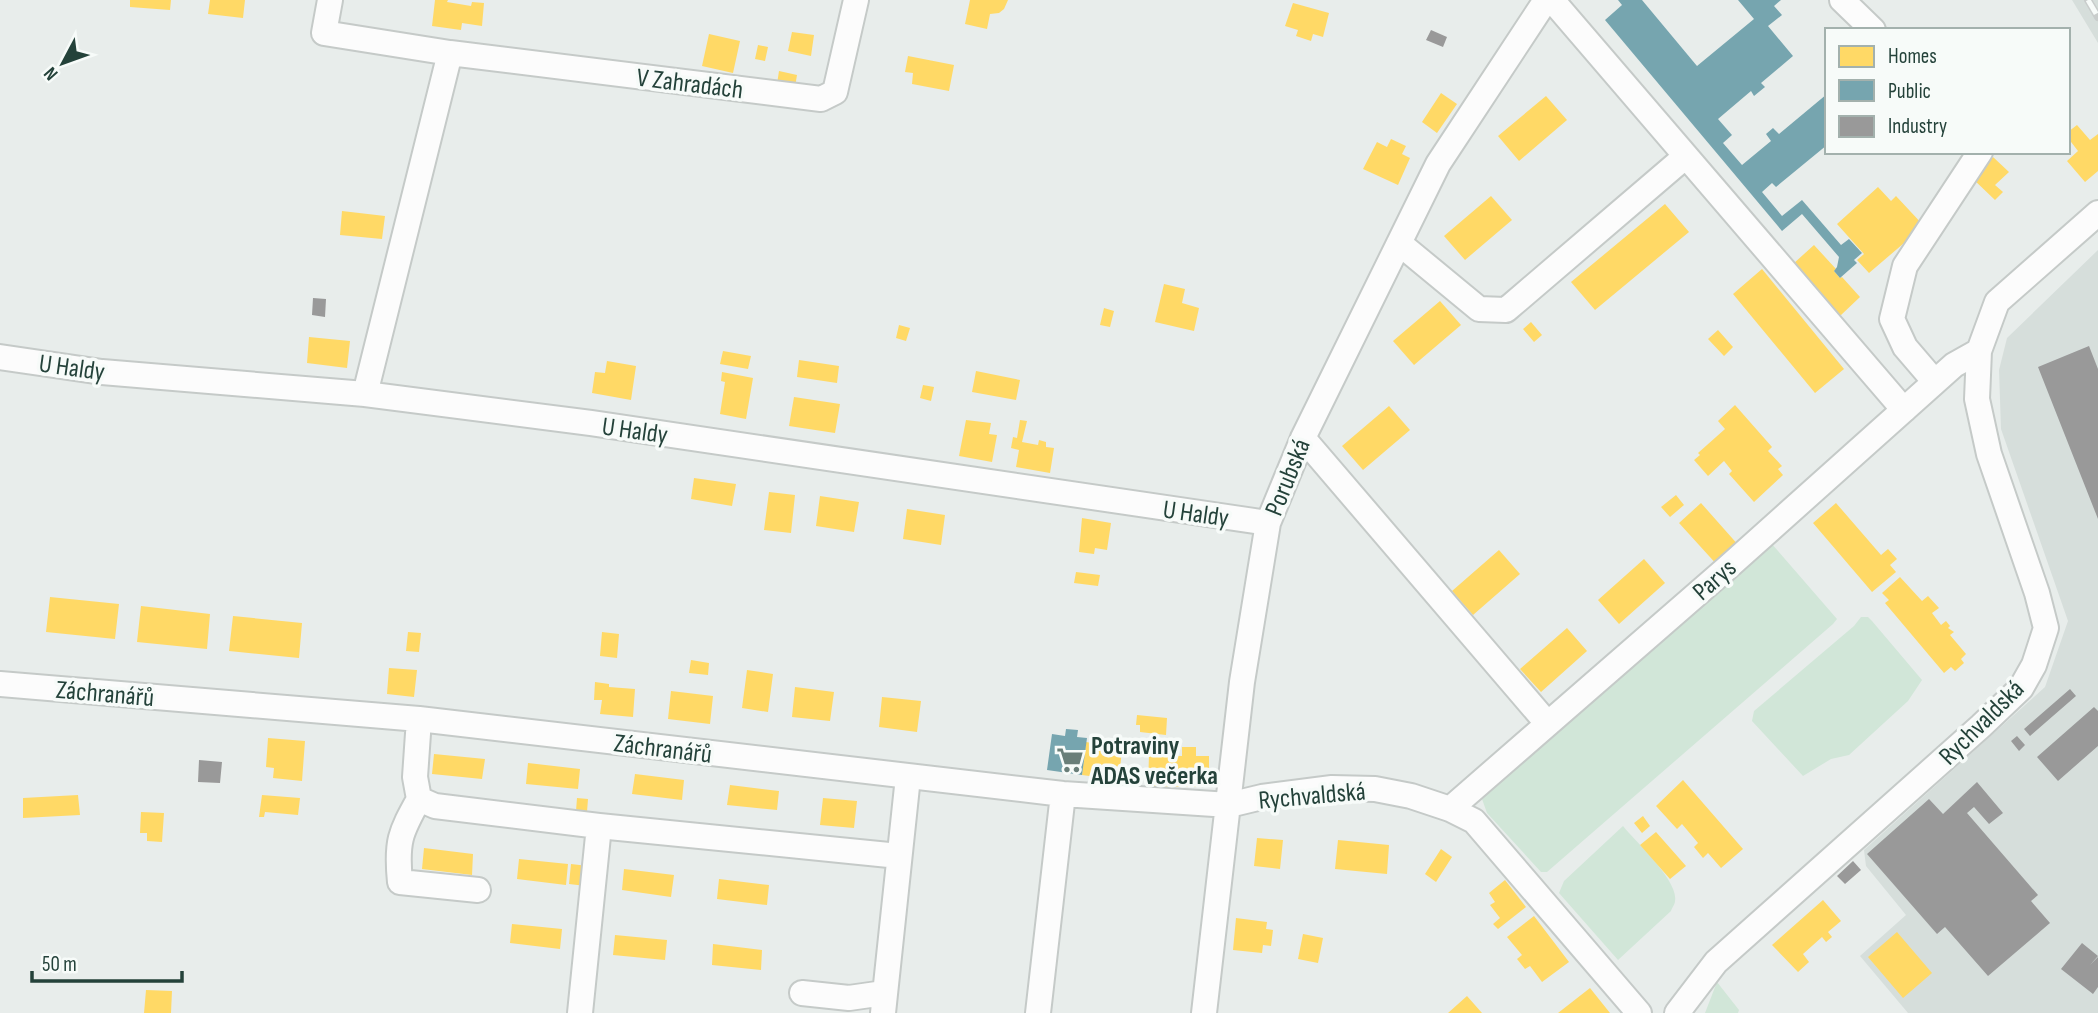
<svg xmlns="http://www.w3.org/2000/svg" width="2098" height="1013" font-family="'Sofia Sans Condensed',sans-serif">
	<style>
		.built { fill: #d6dedb }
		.green { fill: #d1e6d8 }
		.homes { fill: #ffd966 }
		.public { fill: #76a5af }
		.industry { fill: #999 }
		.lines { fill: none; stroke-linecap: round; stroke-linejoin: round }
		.minor-casing { stroke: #c5cac8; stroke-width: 28 }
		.minor { stroke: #fcfcfc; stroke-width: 24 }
		.rail-casing { stroke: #c9cdcc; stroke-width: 8 }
		.rail { stroke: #f7fbf9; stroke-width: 5; stroke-dasharray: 16; stroke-linecap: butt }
		.labels { text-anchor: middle; stroke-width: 7; stroke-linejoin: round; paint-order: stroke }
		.street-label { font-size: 26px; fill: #24423a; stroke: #f7fbf9 }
		.poi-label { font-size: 26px; font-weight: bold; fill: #24423a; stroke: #f7fbf9; text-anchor: start }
	</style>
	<rect width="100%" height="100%" fill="#e8edeb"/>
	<path class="built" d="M2072,0H2098V43L2095,38Z
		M2098,250V1013H1908L1860,956L1906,915L1866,866L1864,850L2045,687L2068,621L2001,429L1999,370L2007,338Z"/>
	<path class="green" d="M1771,543L1837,619L1833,624L1547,872H1541L1487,813L1482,799L1486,788Z
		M1861,617H1868L1872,621L1922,680L1908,701L1849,755L1831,759L1803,776L1752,721L1754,711L1854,626Z
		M1623,826C1635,841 1679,881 1675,901C1675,904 1672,908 1671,911L1618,960L1559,893L1564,881Z
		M1717,982L1739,1010L1738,1013H1705Z"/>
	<path class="homes" d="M130,0H171L170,10L130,7Z
		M210,0H245L243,18L208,14Z
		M435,0H448L447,2L471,6L472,2L484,3L482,26L462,23L461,30L432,26Z
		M970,0H1008L1004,9L999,13L990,14L987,29L965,24Z
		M1293,3L1329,13L1323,37L1313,34L1311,41L1296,36L1298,30L1285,26Z
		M792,32L814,35L811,56L788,51Z
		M709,34L740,41L733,73L702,66Z
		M758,45L768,47L765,61L755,59Z
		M908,56L954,65L949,91L912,84L913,73L905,72Z
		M779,71L797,75L795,87L777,84Z
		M1441,93L1457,104L1437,133L1422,122Z
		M1546,96L1567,120L1519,161L1498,136Z
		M2077,125L2090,140L2098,134V171L2085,182L2067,161L2078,151L2068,138V132Z
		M1391,139L1406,146L1402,154L1410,158L1398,185L1363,169L1377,142L1387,147Z
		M1993,157L2009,172L1995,185L2003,192L1995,200L1972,178Z
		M1878,187L1891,201L1896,196L1924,226L1869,273L1857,260L1864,254L1837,224Z
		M1491,196L1512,220L1465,260L1444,236Z
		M1665,204L1689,232L1595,310L1571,282Z
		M342,211L385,216L382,239L340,235Z
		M1814,245L1836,269L1834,271L1840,278L1842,277L1860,297L1840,316L1793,264Z
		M1762,269L1844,369L1815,393L1733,294Z
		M1164,284L1185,289L1182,303L1199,308L1194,331L1155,322Z
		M1440,301L1461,325L1414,365L1393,341Z
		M1104,308L1114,311L1110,327L1100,325Z
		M1531,322L1542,335L1534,342L1523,329Z
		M899,325L910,328L906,341L896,338Z
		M1718,330L1733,347L1724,356L1708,339Z
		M309,337L350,341L347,368L307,363Z
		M723,351L751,356L748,369L720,364Z
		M799,360L839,366L837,383L797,377Z
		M607,361L636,366L631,400L592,393L595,372L605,373Z
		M976,371L1020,380L1016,400L972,392Z
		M722,372L753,378L746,419L720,414L725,382L721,381Z
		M923,385L934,387L931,401L920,398Z
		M794,397L840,404L835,433L789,426Z
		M1735,405L1772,447L1768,451L1782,466L1778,469L1783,475L1754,502L1729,474L1732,471L1724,461L1708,476L1694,460L1700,455L1698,453L1725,429L1718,421Z
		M1389,406L1410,430L1363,470L1342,446Z
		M966,420L991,423L989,434L997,435L992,462L959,456Z
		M1020,420L1027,421L1022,442L1038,445L1039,440L1046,442V447L1054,448L1050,473L1016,467L1019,450L1011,448L1013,437L1017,438Z
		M694,478L736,484L732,506L691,499Z
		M769,492L795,495L791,533L764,530Z
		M1676,495L1684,505L1670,517L1661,507Z
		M820,496L859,502L854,532L816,526Z
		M1701,503L1740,547L1719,567L1679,523Z
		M1836,503L1881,555L1888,549L1897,559L1890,565L1896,572L1872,592L1813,523Z
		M907,509L945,515L941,545L903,539Z
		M1082,518L1111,523L1107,550L1095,548L1094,554L1079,552Z
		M1499,550L1520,574L1473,615L1452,591Z
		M1644,559L1665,583L1619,624L1598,600Z
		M1076,572L1100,575L1098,586L1074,583Z
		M1900,577L1922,601L1928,596L1939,608L1932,613L1941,625L1946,621L1950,626L1948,628L1954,632L1950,635L1966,654L1961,659L1964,663L1955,671L1951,667L1944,673L1885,603L1889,600L1882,593Z
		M50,597L119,604L115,639L46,632Z
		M141,606L210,614L207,649L137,642Z
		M233,616L302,623L299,658L229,651Z
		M1567,628L1587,651L1541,692L1520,669Z
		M408,632L421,633L419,652L406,651Z
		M602,632L619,634L617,658L600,656Z
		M691,660L709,663L708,675L689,673Z
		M389,668L417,670L414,697L387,694Z
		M747,670L773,674L768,712L742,708Z
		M595,682L609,684V687L635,689L633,717L600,714L602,700H594Z
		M795,687L834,692L830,721L792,717Z
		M671,691L713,696L710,724L668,719Z
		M882,697L921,701L917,732L879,727Z
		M1137,715L1167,718L1166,735L1140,732V725H1136Z
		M268,738L305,741L302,781L273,778L274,768L266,767Z
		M1086,742L1122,748L1119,780L1082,775Z
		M1182,747H1196V756H1209V787L1148,786L1149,755L1182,756Z
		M434,754L485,759L482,779L432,774Z
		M528,763L580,769L578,789L526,784Z
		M635,774L684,780L682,800L632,794Z
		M1683,780L1743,849L1721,868L1708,853L1703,858L1694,847L1698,843L1682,824L1677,829L1656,806Z
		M730,785L779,791L777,810L727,805Z
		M78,795L80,815L23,818V798Z
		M262,795L300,798L298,815L265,812L264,817H259Z
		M577,798L588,799L587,812L576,811Z
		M823,798L857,801L854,828L820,825Z
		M141,812L164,813L162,842L147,841V833H140Z
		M1643,816L1650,826L1642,833L1634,823Z
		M1656,832L1686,866L1670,879L1640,845Z
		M1257,838L1283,840L1280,869L1254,866Z
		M1338,840L1389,845L1387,874L1335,869Z
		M424,848L473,854L472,875L422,869Z
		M1441,849L1452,857L1436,882L1425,874Z
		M519,859L568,864L566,885L517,879Z
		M571,864L588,866L586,886L569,884Z
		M624,869L674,875L671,897L622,890Z
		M719,879L769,885L767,905L717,899Z
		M1505,880L1526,907L1498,929L1493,924L1500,918L1490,905L1495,902L1489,893Z
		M1823,900L1841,921L1828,932L1832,937L1826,942L1822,937L1803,954L1809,962L1798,972L1772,945Z
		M1534,916L1569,962L1542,982L1530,966L1525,969L1517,959L1522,955L1507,937Z
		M1236,918L1267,922L1266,929L1273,930L1271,946L1263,945L1262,953L1233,950Z
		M512,924L562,929L560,949L510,943Z
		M1897,932L1932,973L1903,998L1868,957Z
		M1303,934L1323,938L1318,963L1298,959Z
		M615,935L667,940L665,960L613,955Z
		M713,944L762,950L761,970L712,965Z
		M1590,988L1610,1013H1558Z
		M146,990L172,991L171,1013H144Z
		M1467,996L1482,1013H1448Z"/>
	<path class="public" d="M1618,0H1642L1697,66L1754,19L1738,0H1781L1774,6L1782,15L1768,26L1793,56L1761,83L1765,87L1754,96L1751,91L1718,119L1732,135L1723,143L1742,165L1771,141L1766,134L1773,128L1779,134L1827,94V145L1776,187L1772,183L1762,192L1782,216L1802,200L1841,245L1849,239L1862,253L1854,260L1857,263L1840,278L1834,271L1837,267L1839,257L1802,214L1782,231L1605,20L1622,5Z
		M1066,729L1078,730L1077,737L1087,738L1082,775L1047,770L1052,734L1065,736Z"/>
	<path class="industry" d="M1431,30L1447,37L1443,47L1426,40Z
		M313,298L326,299L325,317L312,315Z
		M2089,346L2098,369V519L2038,367Z
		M2070,689L2076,696L2030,736L2024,729Z
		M2094,707L2098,711V746L2058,781L2037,757Z
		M2017,736L2025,745L2019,751L2011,741Z
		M199,760L222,762L220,783L198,782Z
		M1977,782L2003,813L1989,824L1974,807L1967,813L2038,895L2031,901L2050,923L1988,976L1945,927L1937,934L1867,854L1929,799L1943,814Z
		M1853,861L1861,870L1845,884L1837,876Z
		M2082,943L2098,956L2090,965L2098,957V987L2093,994L2061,969Z"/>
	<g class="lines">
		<defs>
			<path id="minor" d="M330,0L324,33L450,53L821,99L835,92L856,0
				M1552,0L1904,410
				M1842,0L1873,30
				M1399,243L1479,309L1506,310L1686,156
				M0,357L102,372L365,394L591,423L1268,523
				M1935,382L1905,347L1892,319L1905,266L1980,152
				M365,394L450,53
				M1303,438L1547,723
				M0,684L419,719L1063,794L1229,805L1262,797L1332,788L1375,789L1411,796L1450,809L1474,821L1639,1013
				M419,719L415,777L419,799L435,806L599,826L899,856
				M419,799C400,833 396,842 400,882L478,890
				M1450,809L1727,568L1954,365L1979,351
				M802,993L849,998L884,993
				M580,1013L599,826
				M883,1013L908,777
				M1038,1013L1063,794
				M1204,1013L1242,682L1268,523L1303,438L1438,164L1546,0
				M1677,1013L1716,962L1981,726L2021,688L2034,665L2046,628L2037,593L1989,454L1977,399L1979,351L1997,302L2098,213"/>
		</defs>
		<use href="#minor" class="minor-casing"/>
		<use href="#minor" class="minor"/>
		<defs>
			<path id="rail" d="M2088,0L2098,17"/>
		</defs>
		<use href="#rail" class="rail-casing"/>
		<use href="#rail" class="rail"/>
	</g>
	<defs>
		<symbol id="supermarket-bare" viewBox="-9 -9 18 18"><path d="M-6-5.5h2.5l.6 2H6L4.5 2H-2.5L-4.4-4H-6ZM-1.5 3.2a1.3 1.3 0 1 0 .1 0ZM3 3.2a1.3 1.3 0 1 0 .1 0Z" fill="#697e78" stroke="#f7fbf9" stroke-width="2.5" paint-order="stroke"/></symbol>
	</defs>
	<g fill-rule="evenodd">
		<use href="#supermarket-bare" x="1051" y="741" width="38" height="38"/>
	</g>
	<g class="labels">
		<g class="street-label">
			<text transform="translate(690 83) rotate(7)" y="9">V Zahradách</text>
			<text transform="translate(72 367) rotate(8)" y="9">U Haldy</text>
			<text transform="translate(635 430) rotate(8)" y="9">U Haldy</text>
			<text transform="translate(1287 477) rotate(-68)" y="9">Porubská</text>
			<text transform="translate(1196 513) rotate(8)" y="9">U Haldy</text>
			<text transform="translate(1714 579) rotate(-41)" y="9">Parys</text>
			<text transform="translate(105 693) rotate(5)" y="9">Záchranářů</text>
			<text transform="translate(1981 722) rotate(-45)" y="9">Rychvaldská</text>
			<text transform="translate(663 748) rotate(7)" y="9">Záchranářů</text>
			<text transform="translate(1312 795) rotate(-5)" y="9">Rychvaldská</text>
		</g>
		<g class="poi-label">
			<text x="1091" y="754">Potraviny<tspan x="1091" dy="30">ADAS večerka</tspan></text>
		</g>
	</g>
	<rect x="1825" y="28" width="245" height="126" fill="#f7fbf9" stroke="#a3b1ad" stroke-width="2"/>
	<rect x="1839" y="46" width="35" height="21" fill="#ffd966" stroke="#a3b1ad" stroke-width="2"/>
	<text x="1888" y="63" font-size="21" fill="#24423a">Homes</text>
	<rect x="1839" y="80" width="35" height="21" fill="#76a5af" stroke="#a3b1ad" stroke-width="2"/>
	<text x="1888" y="98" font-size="21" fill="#24423a">Public</text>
	<rect x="1839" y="116" width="35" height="21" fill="#999999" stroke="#a3b1ad" stroke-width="2"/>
	<text x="1888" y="133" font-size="21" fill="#24423a">Industry</text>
	<g transform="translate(63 63) rotate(229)" stroke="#f7fbf9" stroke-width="5" paint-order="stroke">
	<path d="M0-5L12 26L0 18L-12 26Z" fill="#24423a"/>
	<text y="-10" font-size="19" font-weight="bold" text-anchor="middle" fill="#24423a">N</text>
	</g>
	<path d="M32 971v10h150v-10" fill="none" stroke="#24423a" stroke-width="3.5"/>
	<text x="42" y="971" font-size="21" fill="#24423a" stroke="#f7fbf9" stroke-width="5" paint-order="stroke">50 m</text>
</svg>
